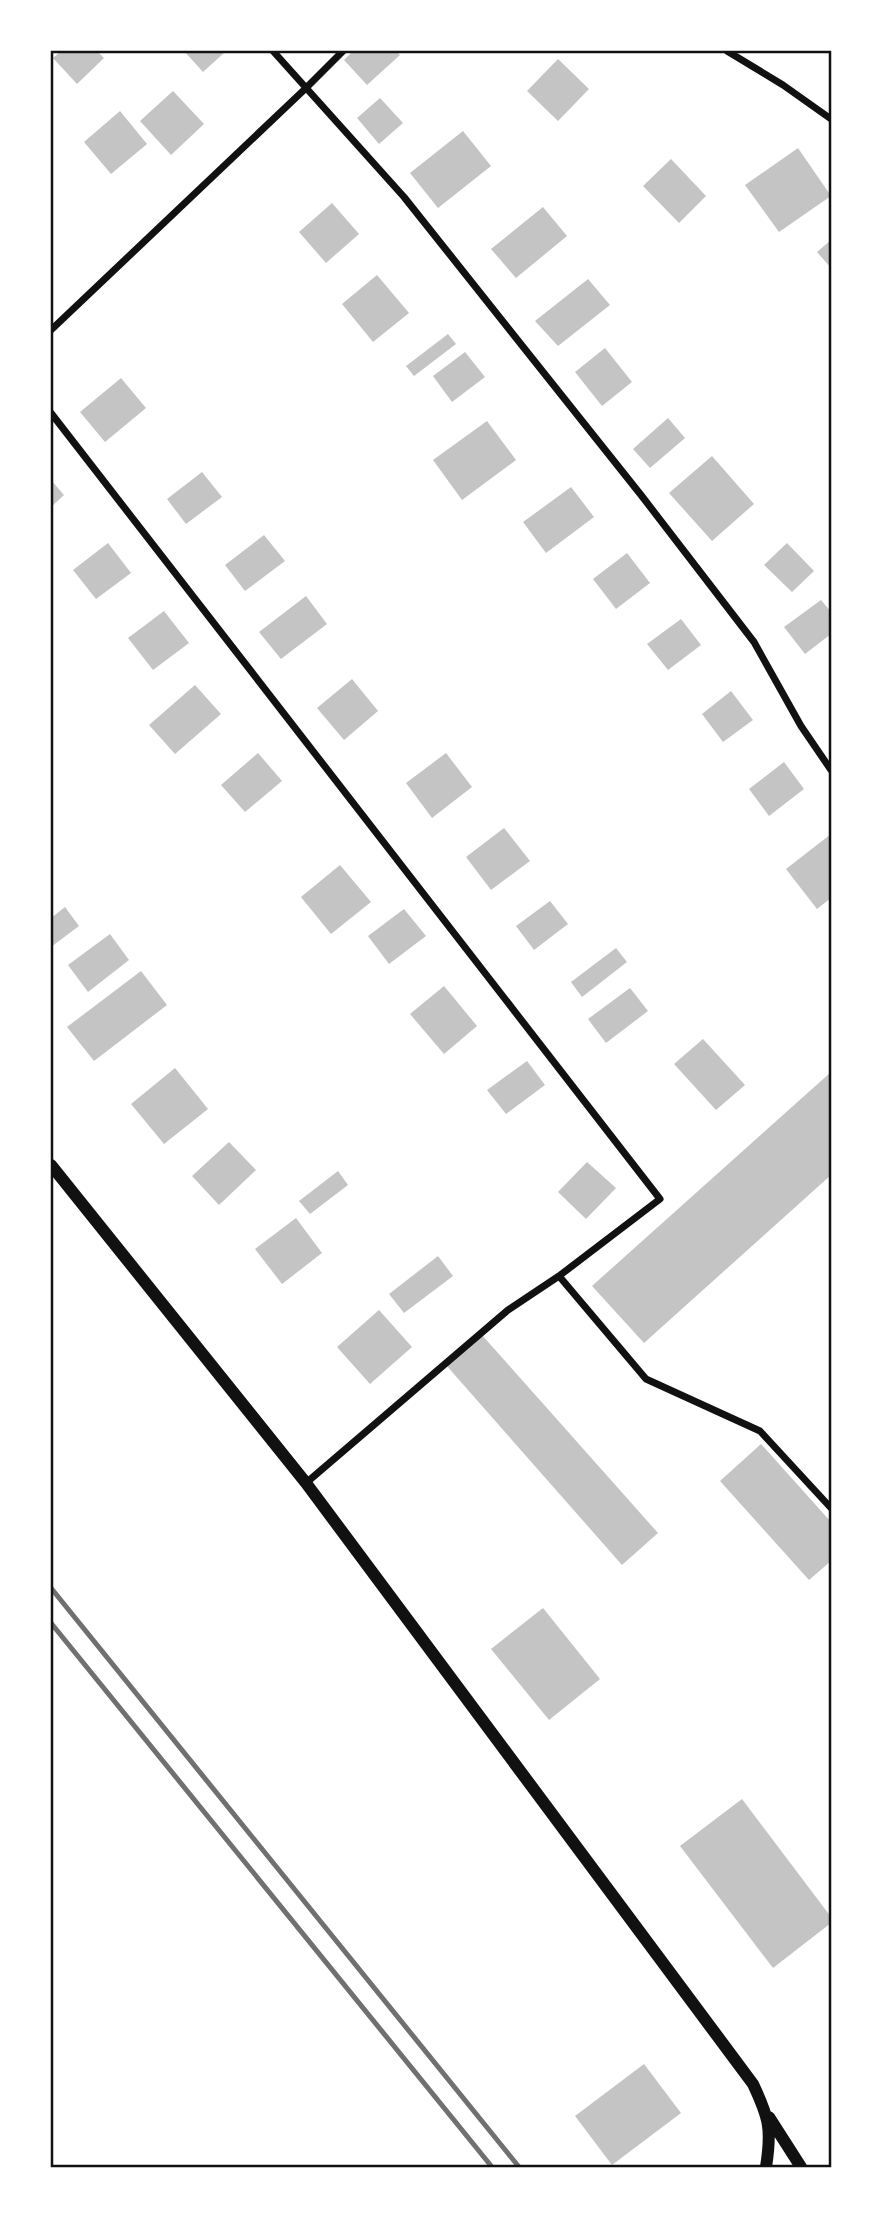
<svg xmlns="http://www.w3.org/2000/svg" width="882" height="2218" font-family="'Source Sans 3',sans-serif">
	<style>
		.building { fill: #c4c4c4 }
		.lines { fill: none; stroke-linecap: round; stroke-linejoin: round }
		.minor { stroke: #111; stroke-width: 7 }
		.tertiary { stroke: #111; stroke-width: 12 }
		.rail { stroke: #707070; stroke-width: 5 }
		.neatline { fill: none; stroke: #111; stroke-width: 2.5 }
	</style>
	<rect width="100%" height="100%" fill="#fff"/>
	<path class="building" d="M61,51H97L104,58L77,84L53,58Z
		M184,51H222L224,53L203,72Z
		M353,51H396L400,55L367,85L344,60Z
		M558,59L589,89L558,121L527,91Z
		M173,91L204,124L171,155L140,121Z
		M380,98L403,123L379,144L357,118Z
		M120,111L147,144L111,174L84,142Z
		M463,131L491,166L438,208L410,173Z
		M798,148L831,196L779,232L745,185Z
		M671,159L706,196L679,223L643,186Z
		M332,203L359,234L326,263L299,232Z
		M543,207L567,236L516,278L491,249Z
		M831,240V268L817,252Z
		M377,275L409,313L373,342L342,304Z
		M588,279L610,305L558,346L535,321Z
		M448,334L456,344L414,376L406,366Z
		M605,348L632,382L602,406L575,372Z
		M465,352L485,377L452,402L433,376Z
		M121,378L146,408L105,442L80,412Z
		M668,418L685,438L650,468L633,449Z
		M487,421L516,460L462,500L433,460Z
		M712,456L754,504L712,541L669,493Z
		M202,472L222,497L186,524L167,499Z
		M51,480L64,495L51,507Z
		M571,487L594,517L546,553L523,522Z
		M264,535L285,561L245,591L225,565Z
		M108,543L131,573L96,599L73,570Z
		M787,543L814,571L792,592L764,565Z
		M627,553L650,583L616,609L593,579Z
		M306,596L327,624L281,659L259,632Z
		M821,600L831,612V634L805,654L784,627Z
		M164,611L189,643L153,670L128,638Z
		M681,619L701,645L668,670L647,644Z
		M352,679L378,711L344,740L317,708Z
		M195,685L221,714L175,754L149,725Z
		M731,691L753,720L723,742L702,714Z
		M258,753L282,781L245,812L221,785Z
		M446,753L472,787L432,818L406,783Z
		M784,762L804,789L769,816L749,789Z
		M504,828L530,861L491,890L466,857Z
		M831,834V898L817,909L786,869Z
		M340,865L371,902L331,934L301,897Z
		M550,901L568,924L534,950L516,926Z
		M65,907L79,926L51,947V918Z
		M404,909L426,936L389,964L368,936Z
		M110,934L129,960L88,992L68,965Z
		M616,948L627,962L582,997L571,982Z
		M141,971L167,1005L94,1061L67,1027Z
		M444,986L477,1026L444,1054L410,1014Z
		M630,988L648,1011L606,1043L588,1019Z
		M703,1039L745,1085L716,1110L674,1064Z
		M527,1061L545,1085L506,1114L487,1090Z
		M175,1068L208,1109L164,1144L131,1104Z
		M831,1072V1175L644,1343L592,1286Z
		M229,1142L256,1170L219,1205L192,1176Z
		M587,1162L616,1188L586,1219L558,1192Z
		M338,1171L348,1185L310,1214L299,1201Z
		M296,1218L322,1253L282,1284L255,1249Z
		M438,1256L453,1276L404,1313L389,1294Z
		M379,1310L412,1347L370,1384L337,1347Z
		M481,1334L658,1533L622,1565L446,1365Z
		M761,1444L831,1522V1561L809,1580L720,1481Z
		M543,1608L600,1679L549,1720L491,1649Z
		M742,1799L831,1917V1923L773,1968L680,1846Z
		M644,2064L681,2113L612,2165L575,2116Z"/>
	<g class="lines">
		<path class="minor" d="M273,51L404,197L641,495L754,642L801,726L831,770
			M727,51L783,85L831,119
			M51,330L305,89L343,51
			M51,413L660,1199L559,1276L508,1310L306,1483
			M559,1276L646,1379L760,1431L831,1508"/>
		<path class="tertiary" d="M51,1165L306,1483L753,2084C769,2118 772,2129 766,2167
			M769,2117L801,2167"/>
		<path class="rail" d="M51,1588L519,2167
			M51,1623L492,2167"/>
	</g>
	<rect width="882" height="2218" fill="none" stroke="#ffffff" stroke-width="105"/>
	<rect x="52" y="52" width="778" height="2114" class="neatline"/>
</svg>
